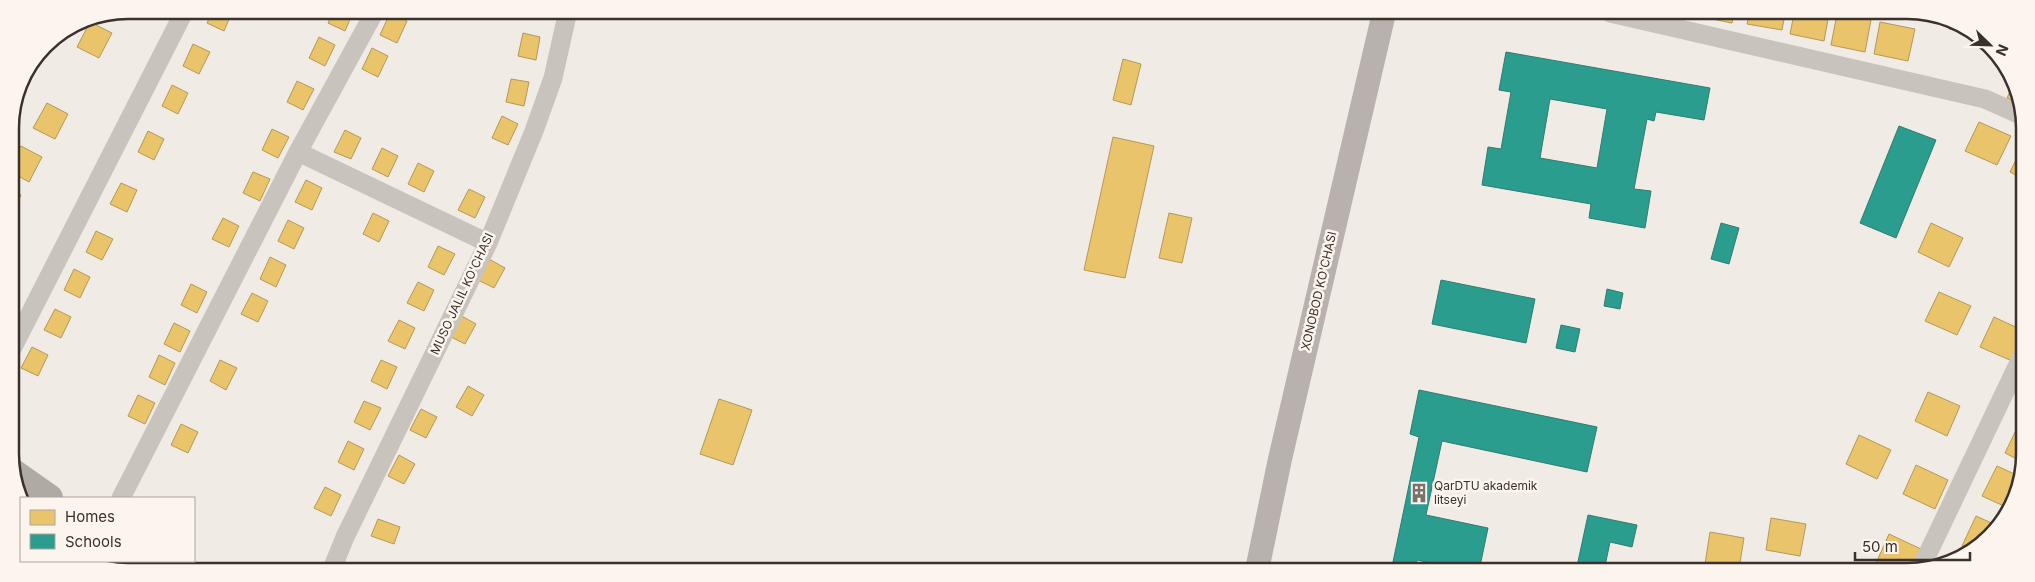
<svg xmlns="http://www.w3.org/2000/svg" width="2035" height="582" font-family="Inter,sans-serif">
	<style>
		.homes { fill: #e9c46a; stroke: #b59857 }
		.schools { fill: #2a9d8f; stroke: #2f7c71; fill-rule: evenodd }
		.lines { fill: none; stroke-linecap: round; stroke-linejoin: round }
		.minor { stroke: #c9c3be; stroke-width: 19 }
		.major { stroke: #b8b1ad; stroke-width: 24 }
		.highway { stroke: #afaaa4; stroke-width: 28 }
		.labels { text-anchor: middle; stroke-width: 5; stroke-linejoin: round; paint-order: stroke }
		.street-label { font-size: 12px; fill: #3b302b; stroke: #fbf5ee }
		.poi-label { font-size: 12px; fill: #3b302b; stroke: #fbf5ee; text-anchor: start }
		.rim { fill: none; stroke: #3b302b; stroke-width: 2.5 }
	</style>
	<rect width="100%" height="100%" fill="#f0ebe5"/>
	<path class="homes" d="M213,10H233L224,31L207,23Z
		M334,10H354L345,31L328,23Z
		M390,13L407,21L397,43L380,35Z
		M1698,13H1734L1732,23L1697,16Z
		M1749,14H1785L1782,30L1747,24Z
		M1794,14H1829L1824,41L1790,34Z
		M1837,14L1871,20L1865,52L1831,45Z
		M90,22L112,33L99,58L77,47Z
		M1880,22L1915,29L1908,61L1874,54Z
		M1950,22L1967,32L1949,29Z
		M523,33L540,37L536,60L518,56Z
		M319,37L335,45L325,66L309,58Z
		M193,44L210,52L199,74L183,66Z
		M372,48L388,56L378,77L362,69Z
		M1123,59L1141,64L1131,105L1113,100Z
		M511,79L529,82L524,106L506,102Z
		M297,81L314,89L303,110L287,102Z
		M172,85L188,93L178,114L162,106Z
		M2013,85L2023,105L2007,98Z
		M47,103L68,114L55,139L33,128Z
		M502,116L518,124L508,145L492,138Z
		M1979,122L2011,136L1997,165L1965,151Z
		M272,129L289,137L278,158L262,150Z
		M345,130L361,138L351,159L334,152Z
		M148,131L164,139L154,160L138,152Z
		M1113,137L1154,146L1125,278L1084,270Z
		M2023,145L2022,178L2010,172Z
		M21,146L42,157L29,182L11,172L10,166Z
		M382,148L398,156L388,177L372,169Z
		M418,163L434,171L424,192L408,184Z
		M253,172L270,179L260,201L243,193Z
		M306,180L322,188L312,210L295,202Z
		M121,183L137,190L127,212L110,204Z
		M11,189L21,195L11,214Z
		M469,189L485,197L475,218L458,210Z
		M373,213L389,221L379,242L363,234Z
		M1169,213L1192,218L1182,263L1159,258Z
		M223,218L239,226L229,247L212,239Z
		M288,220L304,228L294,249L278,241Z
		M1931,223L1963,238L1949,267L1918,252Z
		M96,231L113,239L102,260L86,252Z
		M438,246L455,254L444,275L428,267Z
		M270,257L286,265L276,287L260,279Z
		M489,259L505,268L494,288L478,280Z
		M74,269L90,277L80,298L64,290Z
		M418,282L434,290L424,311L407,303Z
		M191,284L207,292L197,313L181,305Z
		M1939,292L1971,306L1957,335L1925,321Z
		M252,293L268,301L258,322L241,314Z
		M55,309L71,317L61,338L44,330Z
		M460,315L476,324L465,344L449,336Z
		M1994,317L2022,330V341L2012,361L1980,347Z
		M399,320L415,328L405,349L388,341Z
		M174,323L190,331L180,352L164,344Z
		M32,347L48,355L38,376L21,368Z
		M159,355L175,363L165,385L149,377Z
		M220,360L237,368L226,390L210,381Z
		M381,360L397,367L387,389L371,381Z
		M468,386L484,395L472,416L456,407Z
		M1928,392L1960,406L1947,436L1915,421Z
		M138,395L155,403L145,424L128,416Z
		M719,399L752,410L733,465L700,454Z
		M364,401L381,408L370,430L354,422Z
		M421,409L437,417L426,438L410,430Z
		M181,424L198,432L188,453L171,445Z
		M2019,424L2021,425V461L2005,453Z
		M1859,435L1891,450L1877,479L1846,464Z
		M348,441L364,449L354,470L338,462Z
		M399,455L415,464L404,484L388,476Z
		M1916,465L1948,480L1935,509L1903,494Z
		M1997,466L2021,477L2006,507L1982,496Z
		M325,487L341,495L331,516L314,508Z
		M1976,516L1996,525L1985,543L1969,549L1962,546Z
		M1771,518L1806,524L1800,556L1766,550Z
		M378,519L400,527L394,544L371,536Z
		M1710,532L1744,538L1739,569L1705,564Z
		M1889,534L1921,549L1910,572H1894L1876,563Z
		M1764,565L1798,570V572L1763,571Z"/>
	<path class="schools" d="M1506,52L1710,88L1704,120L1656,112L1654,121L1647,119L1634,189L1651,191L1645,228L1589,218L1591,204L1482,185L1488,147L1501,149L1511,92L1499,90ZM1550,99L1607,109L1597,168L1540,158Z
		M1899,126L1936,140L1896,238L1860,223Z
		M1721,223L1739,228L1729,264L1711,259Z
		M1441,280L1535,299L1526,343L1432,324Z
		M1607,289L1623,293L1620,309L1604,306Z
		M1561,325L1580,329L1575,352L1556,348Z
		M1419,390L1597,427L1587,472L1442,441L1426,515L1488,528L1479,571H1467L1417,560L1416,566L1393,562L1419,437L1410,434Z
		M1588,515L1637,525L1632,547L1610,542L1604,571H1576Z"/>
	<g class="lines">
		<path class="minor" d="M1610,13L1985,99L2023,116
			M298,152L488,243
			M12,349L185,10
			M121,498L298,152L375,11
			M332,569L345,537L488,243L534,131L553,78L568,11
			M1920,570L2022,356"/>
		<path class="major" d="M1257,570L1280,459L1384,13"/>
		<path class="highway" d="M12,472L49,498
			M105,561L121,568
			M158,561L176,568"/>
	</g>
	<defs>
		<symbol id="building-bare" viewBox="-9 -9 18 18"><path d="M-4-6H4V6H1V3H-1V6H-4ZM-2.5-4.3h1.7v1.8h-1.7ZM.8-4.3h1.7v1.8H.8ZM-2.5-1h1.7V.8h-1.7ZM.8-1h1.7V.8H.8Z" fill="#7a716c" stroke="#fbf5ee" stroke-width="2.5" paint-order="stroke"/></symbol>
	</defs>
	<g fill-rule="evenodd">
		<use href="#building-bare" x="1405" y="479" width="28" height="28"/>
	</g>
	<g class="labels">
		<g class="street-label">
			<text transform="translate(1319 291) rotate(-77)" y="4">XONOBOD KO'CHASI</text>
			<text transform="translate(462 294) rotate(-65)" y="4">MUSO JALIL KO'CHASI</text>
		</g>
		<g class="poi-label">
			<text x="1434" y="490">QarDTU akademik<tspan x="1434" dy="14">litseyi</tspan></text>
		</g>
	</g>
	<path d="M0 0H2035V582H0ZM128 19H1907A109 109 0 0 1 2016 128V454A109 109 0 0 1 1907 563H128A109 109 0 0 1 19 454V128A109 109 0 0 1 128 19Z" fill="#fbf5ee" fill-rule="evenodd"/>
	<path class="rim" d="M128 19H1907A109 109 0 0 1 2016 128V454A109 109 0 0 1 1907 563H128A109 109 0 0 1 19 454V128A109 109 0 0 1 128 19Z"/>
	<rect x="20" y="497" width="175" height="65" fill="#fbf5ee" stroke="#aea6a0"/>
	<rect x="30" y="510" width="25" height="15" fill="#e9c46a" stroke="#aea6a0"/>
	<text x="65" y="522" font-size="15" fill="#3b302b">Homes</text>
	<rect x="30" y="534" width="25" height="15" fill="#2a9d8f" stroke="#aea6a0"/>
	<text x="65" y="547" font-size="15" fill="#3b302b">Schools</text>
	<g transform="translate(1990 45) rotate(113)" stroke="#fbf5ee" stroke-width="4" paint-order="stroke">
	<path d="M0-4L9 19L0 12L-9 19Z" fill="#3b302b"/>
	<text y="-8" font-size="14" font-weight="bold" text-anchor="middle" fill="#3b302b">N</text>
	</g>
	<path d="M1855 552v8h115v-8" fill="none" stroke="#3b302b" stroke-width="2.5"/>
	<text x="1862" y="552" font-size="15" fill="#3b302b" stroke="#fbf5ee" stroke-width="4" paint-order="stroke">50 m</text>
</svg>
